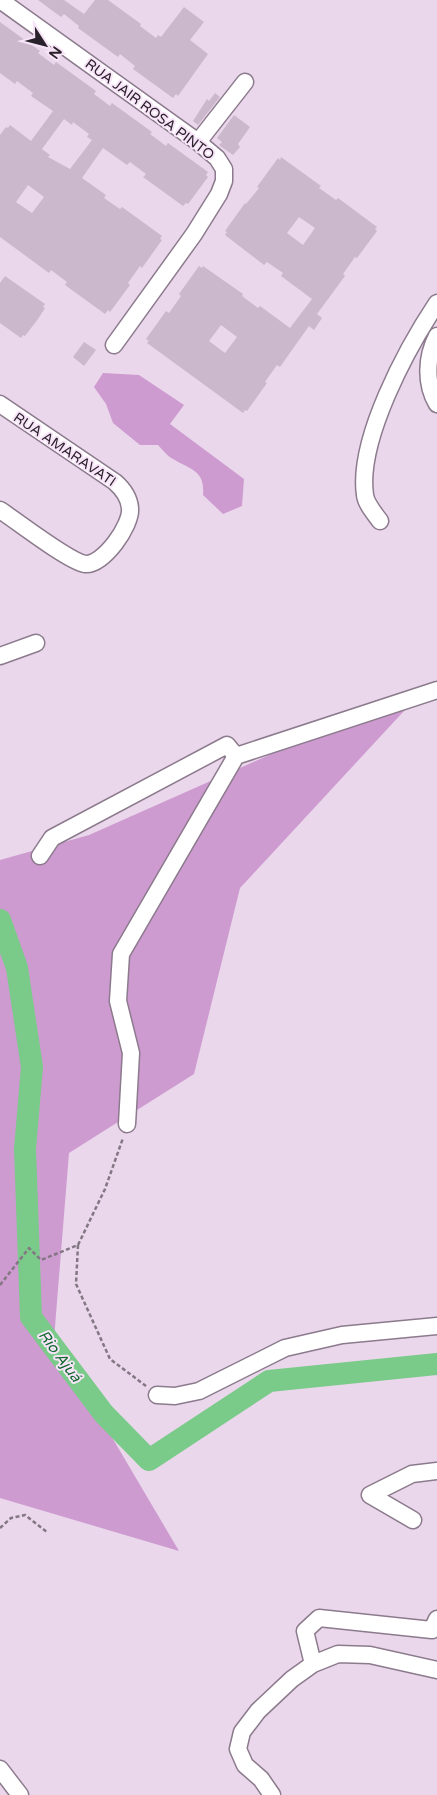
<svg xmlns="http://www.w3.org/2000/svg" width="437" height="1795" font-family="'Varela Round',sans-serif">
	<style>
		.green { fill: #ce9bd0 }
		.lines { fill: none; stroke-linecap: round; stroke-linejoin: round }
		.river { stroke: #7aca89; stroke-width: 22 }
		.building { fill: #cbb8cc; fill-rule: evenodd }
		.minor-casing { stroke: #8c7a8d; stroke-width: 19 }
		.path { stroke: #847784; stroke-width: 2.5; stroke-dasharray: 4 2.5; stroke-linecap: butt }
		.minor { stroke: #fff; stroke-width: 16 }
		.labels { text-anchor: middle; stroke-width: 4; stroke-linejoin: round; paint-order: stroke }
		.street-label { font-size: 14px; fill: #2a222a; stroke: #f8e4f8 }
		.water-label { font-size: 15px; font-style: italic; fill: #10692e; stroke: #f8e4f8 }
	</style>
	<rect width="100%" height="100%" fill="#ead7eb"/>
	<path class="green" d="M103,373L139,375L184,405L170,424L244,479L242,506L223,514L203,495C205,470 191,470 173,459C167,456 163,450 158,445H140L113,423L106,404L94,387Z
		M429,684L240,888L194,1074L69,1153L54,1339L179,1551L0,1498V860L89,835Z"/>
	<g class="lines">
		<path class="river" d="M0,920L17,968L32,1067L25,1149L31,1317L104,1414L149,1460L269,1381L437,1364"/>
	</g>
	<path class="building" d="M38,0H64L84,14L95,0H108L141,24L140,26L156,38L158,35L161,37L184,7L204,22L190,40L208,54L178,96L176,94L173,98L133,69L135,66L120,54L118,57L78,28L79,26L64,14L61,17Z
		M0,22L40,51L38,53L54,65L56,62L96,91L94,94L110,106L112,103L152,132L150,134L166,146L168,143L208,172L206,175L208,177L188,204L186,203L183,206L143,177L146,174L130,162L127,165L103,148L82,178L106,195L104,198L120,209L122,207L162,236L160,239L162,240L142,268L140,266L128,283L130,285L110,312L108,310L105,314L65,285L67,282L51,270L49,273L0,237V135L6,127L8,128L10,125L31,141L53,111L31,96L33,93L17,81L15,84L0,73ZM64,119L72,125L73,122L89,134L87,137L92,140L70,169L48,157L50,155L42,149ZM28,185L44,197L32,213L16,202Z
		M215,93L220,97L198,125L193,121L207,99L209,101Z
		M234,115L250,127L238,144L240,147L233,155L219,145L222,142L217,138Z
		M281,157L321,186L319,188L336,200L338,198L377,227L375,229L377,231L357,258L355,257L343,274L345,276L317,314L322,318L314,330L309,326L280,367L277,365L265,382L267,383L247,411L245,410L243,413L147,343L149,341L146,339L166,311L169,313L181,296L179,294L199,266L202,268L203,266L243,294L242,296L258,308L260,306L290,328L312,299L281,276L283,273L267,262L264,265L225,235L227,232L225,231L245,203L246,204L259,188L257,187L270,169L278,158L280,160ZM299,217L315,228L303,245L287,233ZM221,325L237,337L225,353L209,341Z
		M5,276L45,304L43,307L45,308L38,319L25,336L23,335L21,338L0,323V283Z
		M84,342L96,350L84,366L73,357Z"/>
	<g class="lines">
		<defs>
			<path id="minor" d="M0,0L198,142L217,158L224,169V181L219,194L194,234L114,345
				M198,142L245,82
				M437,336C426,357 425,384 437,404
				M0,404L115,482C123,489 129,497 130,508C132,525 103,566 85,564C68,561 17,521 0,510
				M380,521C375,514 366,504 365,495C357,440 407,348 437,303
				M0,656L36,643
				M40,856L52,838L227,745L236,756
				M127,1124L131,1053L118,1001L121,954L236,756L437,690
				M157,1395L175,1396L199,1391L285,1348L342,1335L437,1326
				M413,1520L370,1495L412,1474L437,1471
				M313,1664L305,1631L319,1618L432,1630L437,1619
				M0,1769L20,1795
				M272,1795L261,1779L245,1765L238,1749L242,1732L258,1711L292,1679L313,1664L338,1654L370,1655L437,1670"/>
		</defs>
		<use href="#minor" class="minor-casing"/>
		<path class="path" d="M78,1245L76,1284L110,1359L146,1386
			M0,1285L29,1248L41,1260L78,1245L105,1189L123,1138
			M0,1528L11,1518L25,1515L47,1532"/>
		<use href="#minor" class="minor"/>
	</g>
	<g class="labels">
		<g class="street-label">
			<text transform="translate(150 109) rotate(37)" y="5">RUA JAIR ROSA PINTO</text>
			<text transform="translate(65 449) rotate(34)" y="5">RUA AMARAVATI</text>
		</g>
		<g class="water-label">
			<text transform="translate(60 1356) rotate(53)" y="5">Rio Ajuá</text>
		</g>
	</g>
	<g transform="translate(45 45) rotate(126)" stroke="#f8e4f8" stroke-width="4" paint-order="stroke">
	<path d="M0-4L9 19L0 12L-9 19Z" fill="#2a222a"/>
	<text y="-8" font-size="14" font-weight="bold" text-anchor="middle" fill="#2a222a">N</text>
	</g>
</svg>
